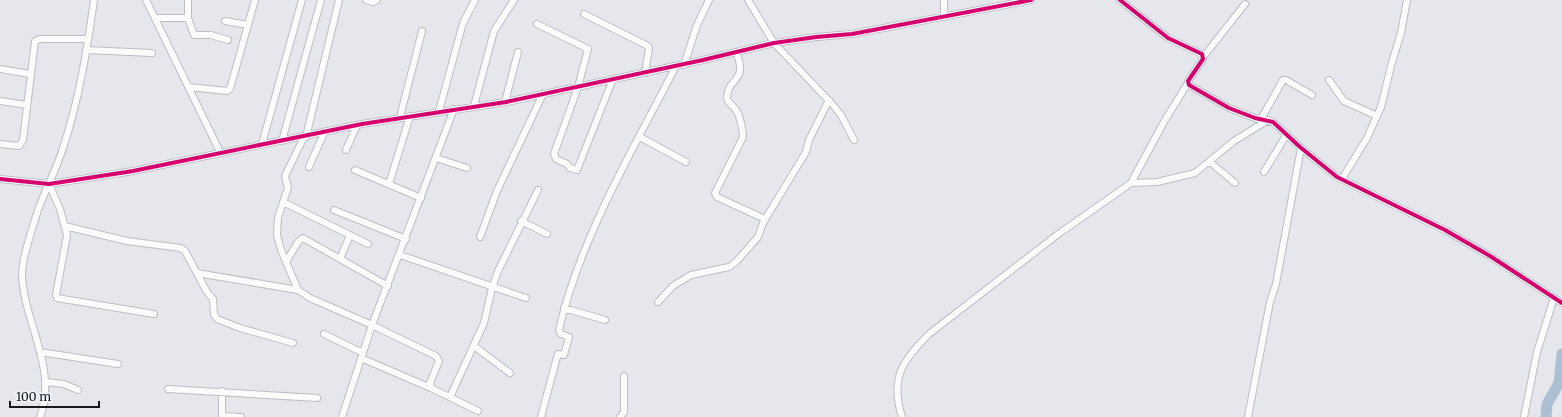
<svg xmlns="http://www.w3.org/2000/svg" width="1562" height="417" font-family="Merriweather,serif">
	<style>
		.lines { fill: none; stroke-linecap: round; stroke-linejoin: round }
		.river { stroke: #adc0d3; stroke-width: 11 }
		.minor-casing { stroke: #bcbec2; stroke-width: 8 }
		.minor { stroke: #fbfbfc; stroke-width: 6 }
		.cycleway-casing { stroke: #f0f4fc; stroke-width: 6 }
		.cycleway { stroke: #d6006c; stroke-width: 4 }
	</style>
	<rect width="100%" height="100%" fill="#e5e7ec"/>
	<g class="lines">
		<path class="river" d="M1546,417L1547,404L1559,383L1562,354"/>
		<defs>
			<path id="minor" d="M146,0L220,152
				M366,0L373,2L377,0
				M748,0L774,43L833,105L841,115L854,140
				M1120,0L1168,38L1202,54L1203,59L1188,81L1189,85L1229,108L1255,118L1273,122L1300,147L1337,177L1445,230L1490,256L1562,303
				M584,14L648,46L649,49L645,73
				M944,17V0
				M155,18H188V0
				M188,18L194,35H211L228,40
				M225,21L248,25
				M537,24L588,49L578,87L554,154L556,159L567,164L570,168L577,170L613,79
				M86,50L152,53
				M736,52C749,83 727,77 727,98C728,104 733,105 736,110C740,116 743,130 743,137L715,193L717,197L765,219
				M1204,56L1245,4
				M684,65L697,25L709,0
				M0,69L30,74
				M1329,80L1344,101L1377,116
				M188,87L227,91L230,89L255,0
				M0,101L27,105
				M505,102L518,52
				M474,106L494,31L514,0
				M439,111L463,23L475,0
				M400,117L422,31
				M1261,119L1283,80H1286L1312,95
				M304,137L285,176L288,188L278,217L277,235L281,250L298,290L310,298L372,325L436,356L439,361L430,383L431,388L478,411
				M306,137L339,0
				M640,137L686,162
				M282,141L321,0
				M0,144L19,146L23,140L35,41L40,39H88
				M262,144L302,0
				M346,150L357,125
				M436,158L467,168
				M1210,162L1235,183
				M309,167L324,133
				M355,170L421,198
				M1264,172L1287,134
				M0,179L49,184L133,171L362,124L506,102L703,60L774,43L816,37L852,34L1031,0
				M1342,179L1367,138L1381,107L1392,62L1401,33L1407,0
				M1131,183L1157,182L1195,173L1234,141L1268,120
				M49,184L60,209L67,235L56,295L57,298L154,314
				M389,184L410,116
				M283,202L368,244
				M334,210L406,239
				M521,221L547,234
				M65,226L127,241L181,248L185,251L207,292L213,299L214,314L217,319L240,328L293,343
				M480,237L497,191L543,94
				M400,255L526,298
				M340,259L350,235
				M286,262L298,242L303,238L388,286
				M197,273L298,290
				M658,302L673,286L691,275L729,267L735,263L758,237L763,223L806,152L809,140L829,100
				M564,308L605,320
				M324,334L363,353
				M474,346L510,373
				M40,352L118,364
				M361,358L431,388
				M46,382L64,384L78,390
				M168,389L317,398
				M222,391V417
				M450,397L484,323L492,288L498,271L538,190
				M222,416L241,417
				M40,417C58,368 24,323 22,275C22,262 26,249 30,236C33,226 36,215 40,205C47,186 57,168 63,148C79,100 87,50 94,0
				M342,417L372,325L454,109
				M541,417L557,357L558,354L564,355L569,337L561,334L559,330C580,238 633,150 676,66
				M620,417L624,412V376
				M902,417C890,378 902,361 929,334L1057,235L1131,183L1165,120L1188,83
				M1248,417L1270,302L1276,284L1301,148
				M1524,417L1537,352L1554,298"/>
		</defs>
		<use href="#minor" class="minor-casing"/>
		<use href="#minor" class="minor"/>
		<defs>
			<path id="cycleway" d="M1120,0L1168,38L1202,54L1203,59L1188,81L1189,85L1229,108L1255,118L1273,122L1300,147L1337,177L1445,230L1490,256L1562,303
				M0,179L49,184L133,171L362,124L506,102L703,60L774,43L816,37L852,34L1031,0"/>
		</defs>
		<use href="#cycleway" class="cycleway-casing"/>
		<use href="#cycleway" class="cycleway"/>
	</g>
	<path d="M10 401v6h89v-6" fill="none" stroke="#17191b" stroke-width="2"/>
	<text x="16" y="401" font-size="12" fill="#17191b" stroke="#f0f4fc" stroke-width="3" paint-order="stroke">100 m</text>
</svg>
